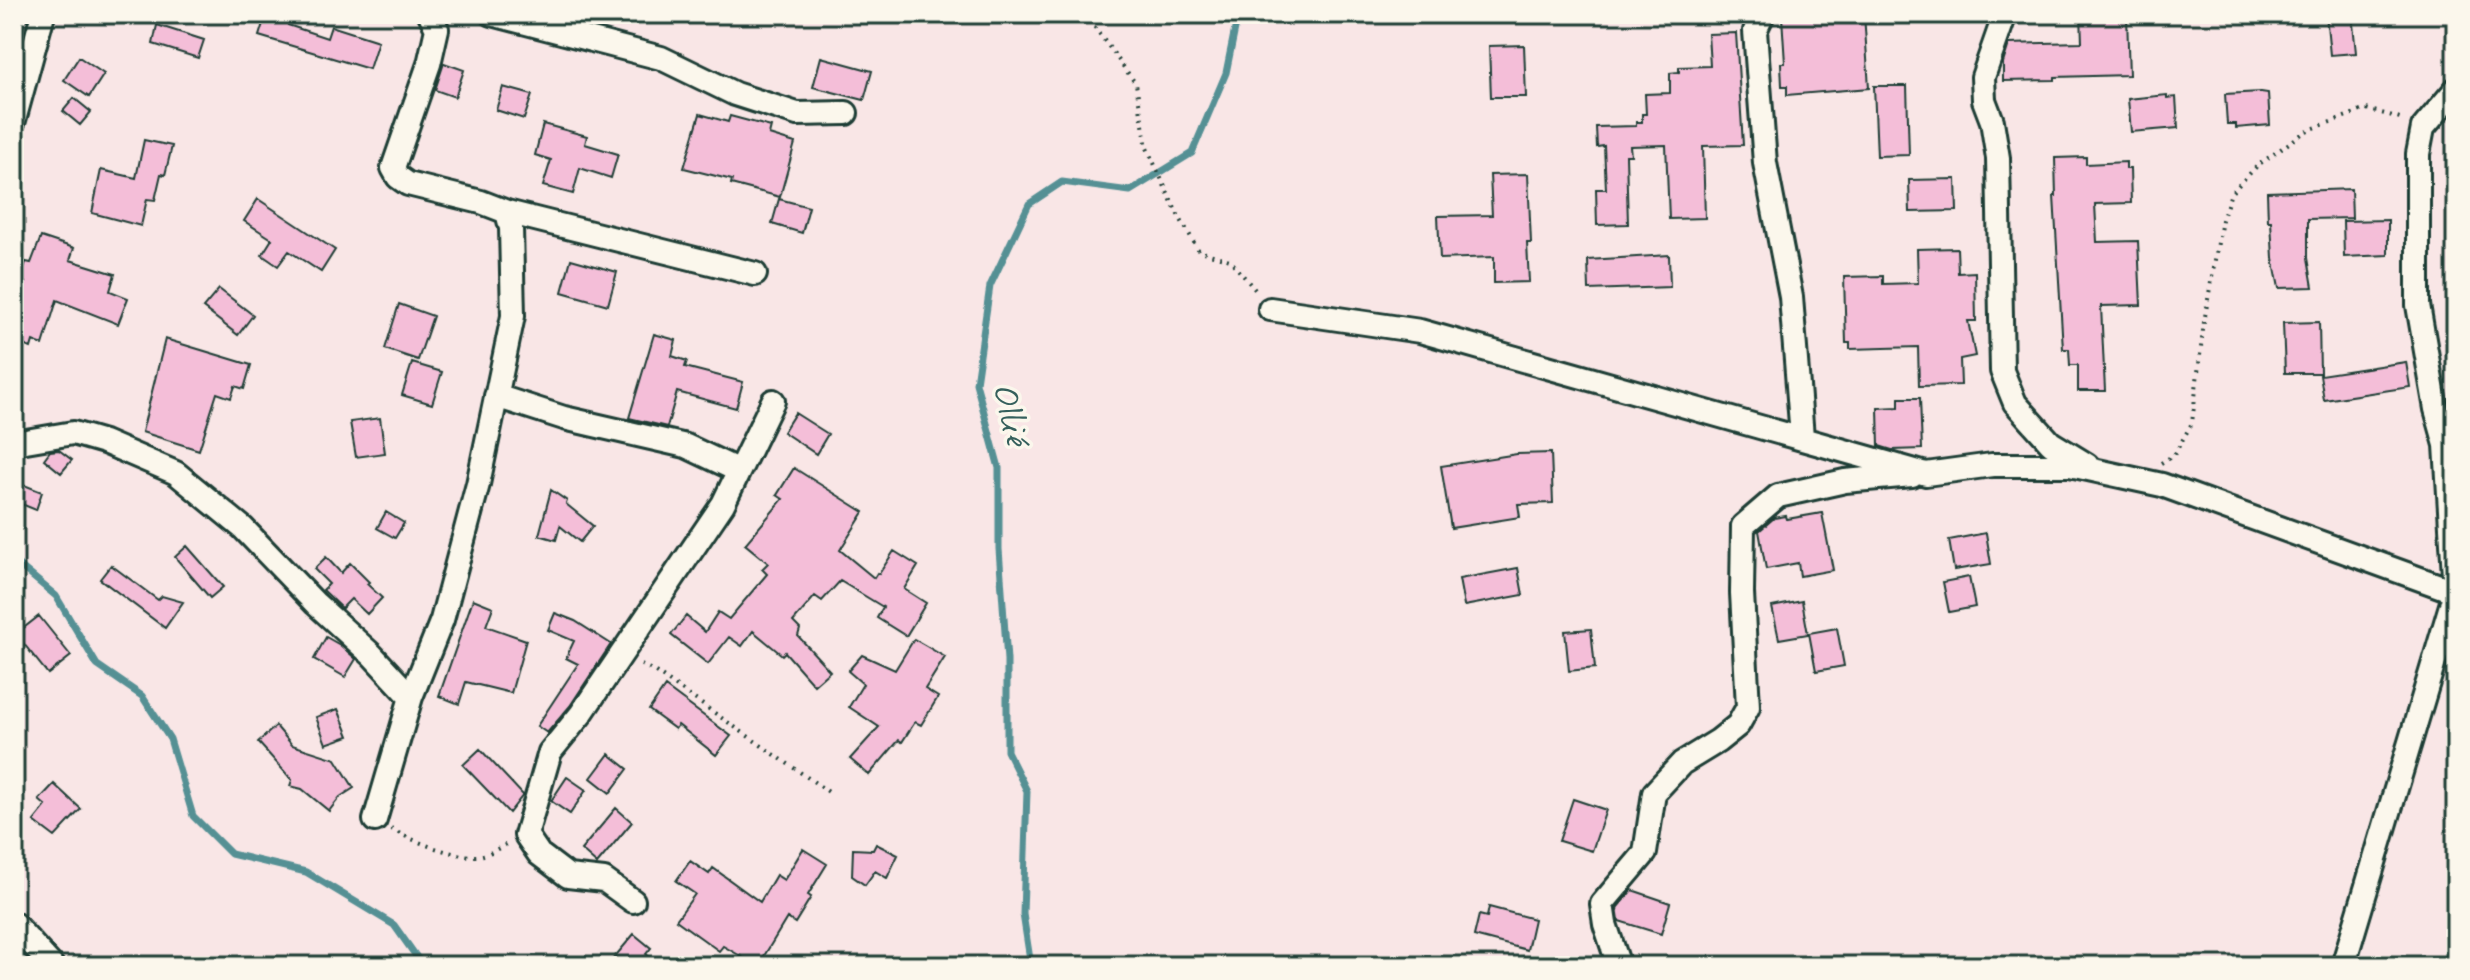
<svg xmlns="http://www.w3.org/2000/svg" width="2470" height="980" font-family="Mynerve,sans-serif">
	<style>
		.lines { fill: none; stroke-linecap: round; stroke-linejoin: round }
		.stream { stroke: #549094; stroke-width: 7 }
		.building { fill: #f4bed8; stroke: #1f3d34; stroke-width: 2 }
		.street-casing { stroke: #1f3d34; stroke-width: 28 }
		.path { stroke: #1f3d34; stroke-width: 4; stroke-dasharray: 2 6; stroke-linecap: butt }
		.street { stroke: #fbf7ec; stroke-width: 22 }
		.labels { text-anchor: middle; stroke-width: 7; stroke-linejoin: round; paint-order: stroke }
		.water-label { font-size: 32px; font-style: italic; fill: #35605c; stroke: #fbf7ec }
	</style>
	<rect width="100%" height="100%" fill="#f9e6e6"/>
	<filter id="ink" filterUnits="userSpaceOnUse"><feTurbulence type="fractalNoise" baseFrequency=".0125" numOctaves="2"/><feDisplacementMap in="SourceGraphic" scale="16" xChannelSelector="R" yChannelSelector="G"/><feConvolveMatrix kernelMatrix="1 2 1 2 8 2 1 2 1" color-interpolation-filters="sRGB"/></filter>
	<g filter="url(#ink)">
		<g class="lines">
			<path class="stream" d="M14,561L56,596L97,665L142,696L170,739L193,816L231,854L306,872L394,925L423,966
				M1031,966L1023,914L1027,791L1007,751V660L999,549V468L976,383L990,286L1029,204L1062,182L1130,191L1192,153L1226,73L1238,14"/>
		</g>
		<path class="building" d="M266,14H291L288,25L327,38L331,26L378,41L369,69L259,36Z
			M1825,14H1864L1869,88L1787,95V86H1782L1781,63H1785L1782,17Z
			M2081,14H2121L2122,17H2127L2129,75L2055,77V80L2003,81V63L2009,44L2082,42Z
			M2326,14H2352L2356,53L2330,55Z
			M157,25L204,40L198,58L153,44Z
			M1736,33L1743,145L1703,146L1705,218L1669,219L1666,145L1630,146L1631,155H1626L1628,224L1597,225L1596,189H1606L1604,146L1597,147L1596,127L1636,126V122H1642V114H1646L1645,94L1670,93V73L1679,72V67L1710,66L1708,34Z
			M1524,45L1526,97H1491L1489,46Z
			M79,57L104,74L89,97L64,80Z
			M821,57L872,71L864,100L813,87Z
			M444,63L464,70L455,97L435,90Z
			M1874,86H1907L1909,155L1877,156Z
			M503,87L532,95L524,119L496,110Z
			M2261,92L2268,93L2270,125L2236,128V124H2227L2225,94Z
			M2167,95V98L2176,97L2178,128L2131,132L2128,99Z
			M74,98L91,112L80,125L63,111Z
			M700,114L728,122L730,116L771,127L769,135L795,143L780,197L731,184L732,180L684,168Z
			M543,124L587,136L585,144L618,154L611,178L580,168L573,194L543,186L551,160L535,155Z
			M144,140L172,146L165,175L161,174L155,200L147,199L141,226L92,213L101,170L136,178Z
			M2086,157V164L2126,162V169H2130L2131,203L2095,204L2097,242L2138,241L2141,305L2101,306L2105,391H2078V365H2070L2069,349H2063L2054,196H2056L2055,158Z
			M1528,174L1531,243H1527L1529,282L1494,283V257L1440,259L1438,216L1492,215L1490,175Z
			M1956,179L1957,211L1910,212L1909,180Z
			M2351,189L2352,218L2308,219V258L2313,287L2279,288L2273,258L2271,221H2268L2267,192Z
			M258,199L335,250L321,272L289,251L278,266L262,255L272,239L244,221Z
			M779,199L809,207L802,233L772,224Z
			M2388,220V255L2344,257L2343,221Z
			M41,237L74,248L70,260L115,274L110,291L128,298L118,324L57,300L43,345L33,341L31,348L14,342V324L25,283L19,282L26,262L31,263Z
			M1957,248L1958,273L1975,272L1976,321H1968L1975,356L1960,359L1961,385L1919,386L1918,347L1850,349V343H1846L1844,277L1883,276V284L1918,283L1917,249Z
			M1669,255L1670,287L1589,290L1588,260Z
			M571,259L617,272L608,305L562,292Z
			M219,289L253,315L238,335L203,308Z
			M399,304L433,316L418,360L385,349Z
			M2319,322L2320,373H2285L2283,323Z
			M654,334L676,340L672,356L687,361L685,367L743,382L736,408L677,392L667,427L629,418Z
			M165,339L251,365L244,389L235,386L231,398L217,393L199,450L142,432Z
			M2406,362L2410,387L2324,400L2320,375Z
			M412,363L442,372L432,404L402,395Z
			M1899,398H1920L1922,449L1892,450L1879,446L1878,408L1899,407Z
			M795,413L828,434L816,454L783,432Z
			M380,418L385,453L356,457L350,422Z
			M59,450L72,460L61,473L44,459L50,451Z
			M1551,453L1553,503L1518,504L1520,517L1451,528L1441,466L1517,454Z
			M794,468L864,512L840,550L874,578L877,573L879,574L894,551L918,566L904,589L926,603L906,636L877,618L883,607L840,581L822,601L815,596L793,622L800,629L798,636L830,671L814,685L785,652L782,655L753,631L742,646L729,637L708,664L671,635L686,616L705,632L718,612L729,619L767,574L762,569L768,563L745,544L783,499L777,495Z
			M14,481L42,492L36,510L14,501Z
			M551,490L567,501L566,504L593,526L580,542L560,526L556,540L539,535Z
			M386,512L404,523L395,538L377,528Z
			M1822,513L1833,570L1800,576L1798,563L1766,569L1759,531L1774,518L1786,516L1787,519Z
			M1986,533L1991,564L1954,570L1949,540Z
			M187,546L223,587L210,598L175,557Z
			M326,557L341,573L350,563L369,582L367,584L382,598L367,614L351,599L342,608L323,590L329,584L314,569Z
			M111,565L158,600L162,596L183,602L165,628L100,579Z
			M1518,568L1523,595L1464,606L1459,579Z
			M1969,577L1975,607L1949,612L1943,582Z
			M473,599L493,607L486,626L526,640L511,693L466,682L459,704L439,696Z
			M1802,601L1808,634L1779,639L1772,607Z
			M555,613L575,621L611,644L570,706L547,733L537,726L578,664L566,658L574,641L548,630Z
			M39,616L71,656L48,674L16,634Z
			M1837,628L1844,666L1816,671L1809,633Z
			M1591,629L1595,668L1569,671L1565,631Z
			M326,637L340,645L356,659L345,677L314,659Z
			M914,639L945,657L925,689L938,697L921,725L915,722L902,742L899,740L869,775L850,759L879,727L849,707L863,684L848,671L862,655L895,670Z
			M665,687L731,736L716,755L678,725L675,729L649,710Z
			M338,709L349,736L326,744L316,717Z
			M276,726L292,745L336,759L354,788L340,797L329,811L302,789L290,786L292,780L258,742Z
			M480,749L523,795L509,813L463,765Z
			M609,754L628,769L610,793L591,778Z
			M567,777L586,790L570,814L551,801Z
			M54,784L81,809L55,837L34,821L46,806L39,800Z
			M1573,799L1606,810L1592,851L1559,841Z
			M616,808L632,822L597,864L581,850Z
			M876,844L898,855L887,878L875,871L865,885L852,876L853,849L873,850Z
			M803,849L827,864L808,895L811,897L795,923L787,918L758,966L723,946L719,951L676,920L695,894L676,881L690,861L709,874L713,868L760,902L776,875L784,880Z
			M1632,890L1670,903L1661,934L1619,921L1617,908Z
			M1489,907L1534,919L1527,950L1474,936L1479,915L1487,917Z
			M634,934L651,948L646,954L661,966H607Z"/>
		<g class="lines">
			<defs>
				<path id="street" d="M430,14L437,29L429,64L393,168L398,177L408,184L481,202L507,212L755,274
					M492,14L661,58L735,94L797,114L846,113
					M1763,14L1755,31L1765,163L1791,297L1802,437
					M2005,14L1983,77L1984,100L1992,121L1998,158L2002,371L2015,403L2051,443L2087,465
					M14,120L43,14
					M1270,309L1420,331L1926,474L1992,465H2070L2162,485L2456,592
					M496,396L564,418L686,446L739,471
					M14,443L73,433L104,442L176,473L243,528L316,604L372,655L411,697
					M375,820L411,697L442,620L478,484L513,316L511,228L507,212
					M633,901L604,880L568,876L539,854L526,835L550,752L581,714L723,504L773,401
					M14,924L52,966
					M1616,966L1617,960L1605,924L1602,904L1645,853L1654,793L1682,763L1718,741L1738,725L1748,707L1742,593L1743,526L1778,496L1845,481L1912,475
					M2343,966L2455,592L2446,445L2436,409L2418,305V154L2423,128L2456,89"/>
			</defs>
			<use href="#street" class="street-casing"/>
			<path class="path" d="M1085,14L1136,84L1147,148L1177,213L1199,251L1230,260L1257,292
				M2161,463L2174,455L2192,423L2204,322L2222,220L2231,193L2258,165L2306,131L2366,109L2404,119
				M641,665L654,671L830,793
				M391,829C410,840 462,861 483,855C491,853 499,848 507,844"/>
			<use href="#street" class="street"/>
		</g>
	</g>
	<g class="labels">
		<g class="water-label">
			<text transform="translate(1011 414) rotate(77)" y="11">Ollié</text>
		</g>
	</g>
	<rect width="2470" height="980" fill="none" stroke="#fbf7ec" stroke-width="48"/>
	<rect x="24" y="24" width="2422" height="932" fill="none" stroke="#1f3d34" stroke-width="3" filter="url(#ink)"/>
</svg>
